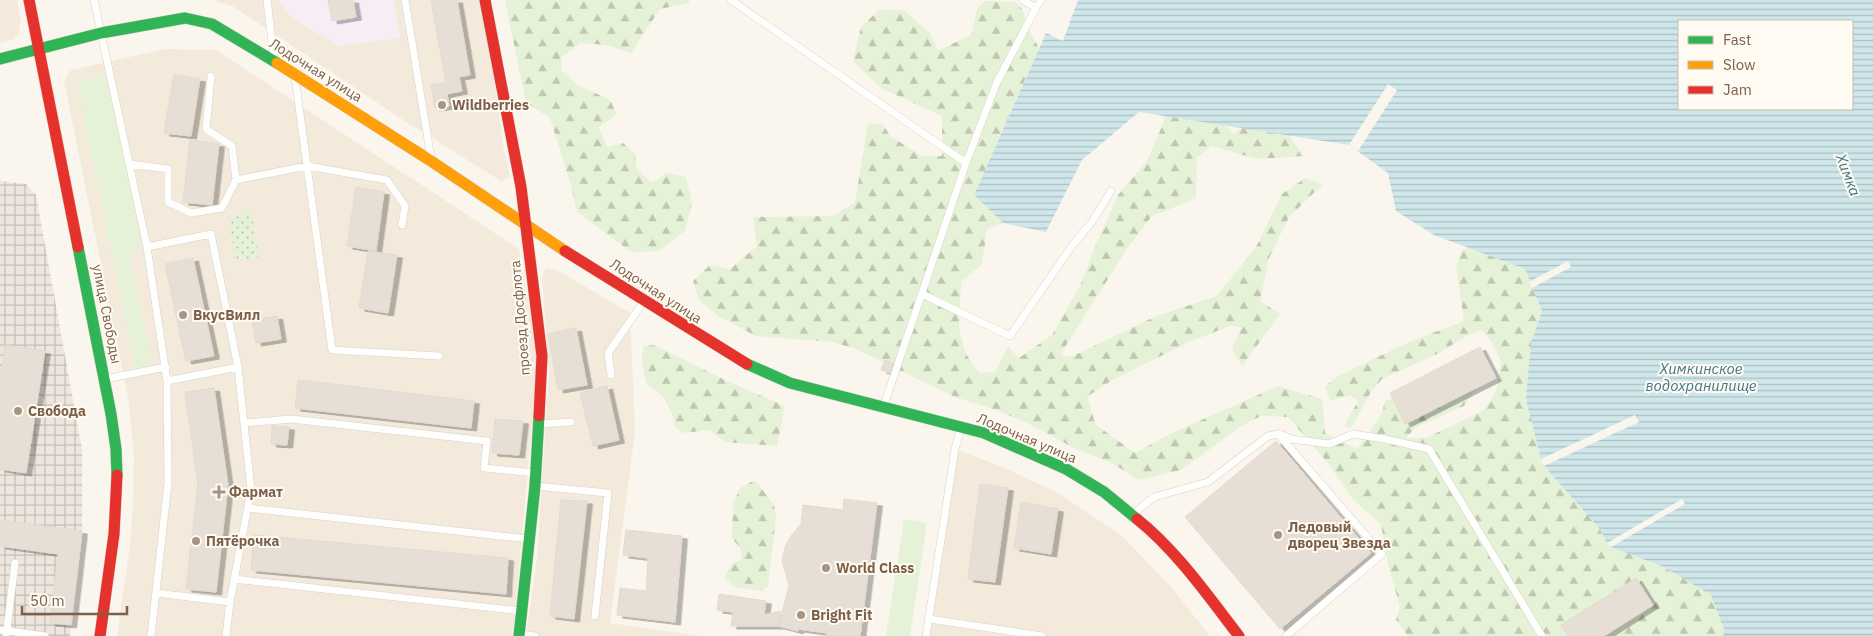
<svg xmlns="http://www.w3.org/2000/svg" width="1873" height="636" font-family="'IBM Plex Sans',sans-serif">
	<style>
		.residential { fill: #f3eadc }
		.industrial { fill: url(#industrial-grid) }
		.education { fill: #f7edf5 }
		.green { fill: #e5f2d8 }
		.forest { fill: url(#forest-firs) }
		.park { fill: url(#park-dots) }
		.water { fill: url(#water-rules); fill-rule: evenodd }
		.pier { fill: #faf6ee }
		.building { fill: #e7dfd5; stroke: #e3dad0; filter: url(#shadow) }
		.lines { fill: none; stroke-linecap: round; stroke-linejoin: round }
		.lane-casing { stroke: #d8d2c9; stroke-width: 8 }
		.fast-casing { stroke: #d8d2c9; stroke-width: 12 }
		.slow-casing { stroke: #d8d2c9; stroke-width: 12 }
		.jam-casing { stroke: #d8d2c9; stroke-width: 12 }
		.lane { stroke: #fefefc; stroke-width: 7 }
		.fast { stroke: #30b455; stroke-width: 11 }
		.slow { stroke: #ff9f0a; stroke-width: 11 }
		.jam { stroke: #e5322d; stroke-width: 11 }
		.poi-dot { fill: #a89483; stroke: #fffbf2; stroke-width: 2 }
		.labels { text-anchor: middle; stroke-width: 4; stroke-linejoin: round; paint-order: stroke }
		.street-label { font-size: 14px; fill: #7c604a; stroke: #fffbf2 }
		.poi-label { font-size: 14px; font-weight: bold; fill: #7c604a; stroke: #fffbf2; text-anchor: start }
		.water-label { font-size: 15px; font-style: italic; fill: #3f778a; stroke: #fffbf2 }
	</style>
	<defs>
		<pattern id="industrial-grid" width="8" height="8" patternUnits="userSpaceOnUse" patternTransform="scale(1.25)"><rect width="8" height="8" fill="#ede6df"/><path d="M0 4h8M4 0v8" fill="none" stroke="#c5beb7"/></pattern>
		<pattern id="forest-firs" width="22" height="20" patternUnits="userSpaceOnUse" patternTransform="scale(1.25)"><rect width="22" height="20" fill="#e5f2d8"/><path d="M5 1l3.5 6h-7zM16 11l3.5 6h-7z" fill="#bfc7b1"/></pattern>
		<pattern id="park-dots" width="8" height="8" patternUnits="userSpaceOnUse" patternTransform="scale(1.25)"><rect width="8" height="8" fill="#e5f2d8"/><path d="M2 2h.1M6 6h.1" fill="none" stroke="#bfc7b1" stroke-width="1.8" stroke-linecap="round"/></pattern>
		<pattern id="water-rules" width="6" height="5" patternUnits="userSpaceOnUse" patternTransform="scale(1.25)"><rect width="6" height="5" fill="#cfe7eb"/><path d="M0 2.5h6" fill="none" stroke="#adbfc0"/></pattern>
		<filter id="shadow"><feDropShadow dx="5.5" dy="3" stdDeviation="0" flood-color="#0004"/></filter>
	</defs>
	<rect width="100%" height="100%" fill="#faf6ee"/>
	<path class="residential" d="M0,0H17L21,21L18,35L13,40L0,43Z
		M212,0H484L503,145L510,177L501,181L400,118L234,7Z
		M165,49L216,50L519,249L538,357L513,636H117L130,545L133,504L134,456L129,403L64,81L71,70Z
		M546,268L557,270L630,313L635,432L610,623L701,636H526L537,559L549,371L542,277Z
		M955,449L1003,467L1058,493L1122,536L1172,588L1210,636H926Z"/>
	<path class="industrial" d="M0,181L26,184L36,195L82,450V531L70,636H0Z"/>
	<path class="education" d="M277,0H394L400,38L339,46L293,19Z"/>
	<path class="green" d="M104,75L126,163L140,248L129,253L152,365L135,368L77,82Z
		M904,519L927,523L910,636H886Z"/>
	<path class="forest" d="M505,0H689V3L660,9L631,53L607,45L580,43L561,58L562,71L578,85L610,100L617,114L599,127L607,147L623,143L635,154L637,169L652,183L667,173L686,177L692,203L685,231L659,251L631,252L577,212L570,182L550,118L526,103Z
		M985,1L1016,2L1023,10L1029,30L1039,48L974,195L1003,223L987,229L982,264L961,282L959,329L966,354L979,373L995,372L1008,346L1019,358L1052,335L1081,284L1094,249L1118,195L1147,161L1163,124L1169,103L1221,120L1233,134L1254,121L1288,134L1304,156L1257,159L1211,146L1197,158L1196,198L1151,217L1127,249L1060,355L1071,357L1154,317L1217,296L1256,247L1282,194L1305,178L1323,184L1289,217L1269,258L1260,301L1280,314L1242,366L1232,349L1242,327L1230,326L1189,342L1111,381L1088,396L1095,424L1135,453L1172,433L1278,386L1322,399L1325,433L1358,449L1382,413L1385,401L1396,397L1483,380L1464,406L1415,428L1406,438H1426L1484,410L1496,391L1501,361L1492,342L1482,330L1466,336L1441,352L1382,379L1372,390L1351,428L1344,426L1358,401L1350,395L1330,401L1325,387L1336,377L1409,342L1464,321L1456,266L1462,250L1471,247L1525,269L1542,311L1531,343L1544,466L1600,529L1607,543L1611,547L1664,567L1711,595L1724,630L1723,636H1408L1396,620L1400,607L1388,564L1381,524L1353,500L1328,463L1288,417L1261,416L1241,426L1181,470L1139,480L1110,462L1080,451L1023,421L990,408L955,397L854,348L831,342L756,336L718,316L699,300L693,281L710,265L730,269L757,246L753,217L833,216L855,202L868,123L883,124L890,136L922,156H942V116L881,88L853,61L861,27L879,10H904L930,33L938,51L972,34L977,9Z
		M654,345L727,381L785,406L777,446L725,442L709,430L683,433L675,427C670,404 668,398 647,385C644,372 640,360 644,346Z
		M755,480L774,505L776,517L768,586L761,591L734,587L724,577L732,564L742,559L741,549L732,538L733,504L740,488Z"/>
	<path class="park" d="M251,212L259,257L236,261L228,217Z"/>
	<path class="water" d="M1078,0H1873V636H1723L1724,630L1711,595L1664,567L1611,547L1607,543L1600,529L1544,466L1541,459L1526,399L1531,343L1542,311L1525,269L1434,235L1396,211L1388,173L1349,145L1139,112L1082,160L1046,232L1003,223L974,195L1046,33L1063,41ZM1679,21H1852V109H1679Z"/>
	<path class="pier" d="M1388,84L1397,90L1358,151L1349,145Z
		M1568,261L1571,267L1532,288L1529,282Z
		M1635,415L1639,422L1544,466L1541,459Z
		M1682,499L1685,504L1611,547L1607,543Z"/>
	<path class="building" d="M328,0H353L356,17L332,21Z
		M431,0H457L470,75L459,77L462,91L447,94L449,106L435,108L431,85L446,83Z
		M174,74L200,79L191,136L164,133Z
		M190,140L219,144L212,205L183,202Z
		M356,187L384,192L376,251L347,246Z
		M368,251L397,255L388,313L359,308Z
		M193,258L214,356L186,361L165,264Z
		M277,316L281,339L256,343L252,320Z
		M576,328L587,385L558,390L548,334Z
		M5,345L45,351L26,473L0,469V380Z
		M1480,347L1496,378L1405,424L1390,393Z
		M885,360L893,363L890,373L881,370Z
		M298,380L474,401L471,428L295,408Z
		M607,386L619,440L593,446L580,393Z
		M214,388L228,485L216,592L186,589L198,483L185,392Z
		M495,419L523,421L519,455L492,453Z
		M272,426L289,427L287,445L271,444Z
		M1276,441L1371,553L1280,629L1185,517Z
		M980,484L1008,488L995,582L968,579Z
		M844,499L877,503L860,636H827V633L798,629V631L779,626L789,585L782,561L785,547L791,536L801,524L803,505L843,510Z
		M561,500L587,501L574,619L550,616Z
		M1021,502L1058,509L1051,554L1014,548Z
		M0,520L82,531L71,625L50,623L58,554L0,546Z
		M626,530L682,536L675,622L617,615L620,588L646,591L648,558L623,555Z
		M254,535L508,558L506,594L251,570Z
		M1636,578L1653,605L1604,636H1568L1561,625Z
		M719,594L766,601L764,615L781,611L779,626H731L733,612L717,610Z"/>
	<g class="lines">
		<defs>
			<path id="lane" d="M94,0L147,247L167,381L168,483L151,636
				M267,0L274,59
				M405,0L431,158
				M731,0L966,163
				M1036,8L1041,0
				M211,76L206,129L232,146L236,180
				M295,77L332,350L439,356
				M130,164L168,169V202L191,213L222,208L236,180L307,166L387,180L405,206L402,225
				M147,247L211,234L238,367
				M922,294L1010,336L1071,247L1092,222L1111,191
				M611,375L608,353L644,301
				M105,379L166,367
				M167,381L238,367L251,490L230,602L226,636
				M883,408L966,163L997,82L1036,8L1023,0
				M244,423L291,419L487,441L484,468L535,473
				M539,424L571,422
				M1280,434L1291,439L1329,444L1353,434L1385,439L1429,449L1542,636
				M536,486L608,493L595,616
				M248,508L529,539
				M1133,514L1154,497L1208,482L1268,436L1278,434L1382,554L1286,636
				M234,579L521,611
				M156,593L230,602
				M929,619L1042,636
				M0,630L45,636
				M521,634L535,636
				M6,636L15,563
				M926,636L955,449L961,427"/>
			<path id="fast" d="M0,59L101,33L185,18L212,24L277,63
				M78,247L111,414L116,449L117,475
				M747,364L790,383L984,433L1066,469L1104,492L1137,519
				M519,636L535,486L539,416"/>
			<path id="slow" d="M277,63L431,161L565,251"/>
			<path id="jam" d="M29,0L78,247
				M485,0L521,187L542,356L539,416
				M565,251L747,364
				M1137,519C1177,551 1208,596 1239,636
				M100,636L114,534L117,475"/>
		</defs>
		<use href="#lane" class="lane-casing"/>
		<use href="#fast" class="fast-casing"/>
		<use href="#slow" class="slow-casing"/>
		<use href="#jam" class="jam-casing"/>
		<use href="#lane" class="lane"/>
		<use href="#fast" class="fast"/>
		<use href="#slow" class="slow"/>
		<use href="#jam" class="jam"/>
	</g>
	<g class="poi-dot">
		<circle cx="442" cy="105" r="5"/>
		<circle cx="183" cy="315" r="5"/>
		<circle cx="18" cy="411" r="5"/>
		<path d="M216.5 484.5h5v5h5v5h-5v5h-5v-5h-5v-5h5z"/>
		<circle cx="1278" cy="535" r="5"/>
		<circle cx="196" cy="541" r="5"/>
		<circle cx="826" cy="568" r="5"/>
		<circle cx="801" cy="615" r="5"/>
	</g>
	<g class="labels">
		<g class="street-label">
			<text transform="translate(316 70) rotate(32)" y="5">Лодочная улица</text>
			<text transform="translate(656 291) rotate(33)" y="5">Лодочная улица</text>
			<text transform="translate(107 314) rotate(79)" y="5">улица Свободы</text>
			<text transform="translate(520 318) rotate(-95)" y="5">проезд Досфлота</text>
			<text transform="translate(1027 438) rotate(23)" y="5">Лодочная улица</text>
		</g>
		<g class="poi-label">
			<text x="452" y="110">Wildberries</text>
			<text x="193" y="320">ВкусВилл</text>
			<text x="28" y="416">Свобода</text>
			<text x="229" y="497">Фармат</text>
			<text x="1288" y="532">Ледовый<tspan x="1288" dy="16">дворец Звезда</tspan></text>
			<text x="206" y="546">Пятёрочка</text>
			<text x="836" y="573">World Class</text>
			<text x="811" y="620">Bright Fit</text>
		</g>
		<g class="water-label">
			<text transform="translate(1848 175) rotate(69)" y="5">Химка</text>
			<text x="1701" y="374">Химкинское<tspan x="1701" dy="17">водохранилище</tspan></text>
		</g>
	</g>
	<rect x="1678" y="20" width="175" height="90" fill="#fffbf2" stroke="#cbbdaf"/>
	<rect x="1688" y="36" width="25" height="8" fill="#30b455" stroke="#cbbdaf"/>
	<text x="1723" y="45" font-size="15" fill="#7c604a">Fast</text>
	<rect x="1688" y="61" width="25" height="8" fill="#ff9f0a" stroke="#cbbdaf"/>
	<text x="1723" y="70" font-size="15" fill="#7c604a">Slow</text>
	<rect x="1688" y="86" width="25" height="8" fill="#e5322d" stroke="#cbbdaf"/>
	<text x="1723" y="95" font-size="15" fill="#7c604a">Jam</text>
	<path d="M22 606v8h105v-8" fill="none" stroke="#7c604a" stroke-width="2.5"/>
	<text x="30" y="606" font-size="15" fill="#7c604a" stroke="#fffbf2" stroke-width="4" paint-order="stroke">50 m</text>
</svg>
